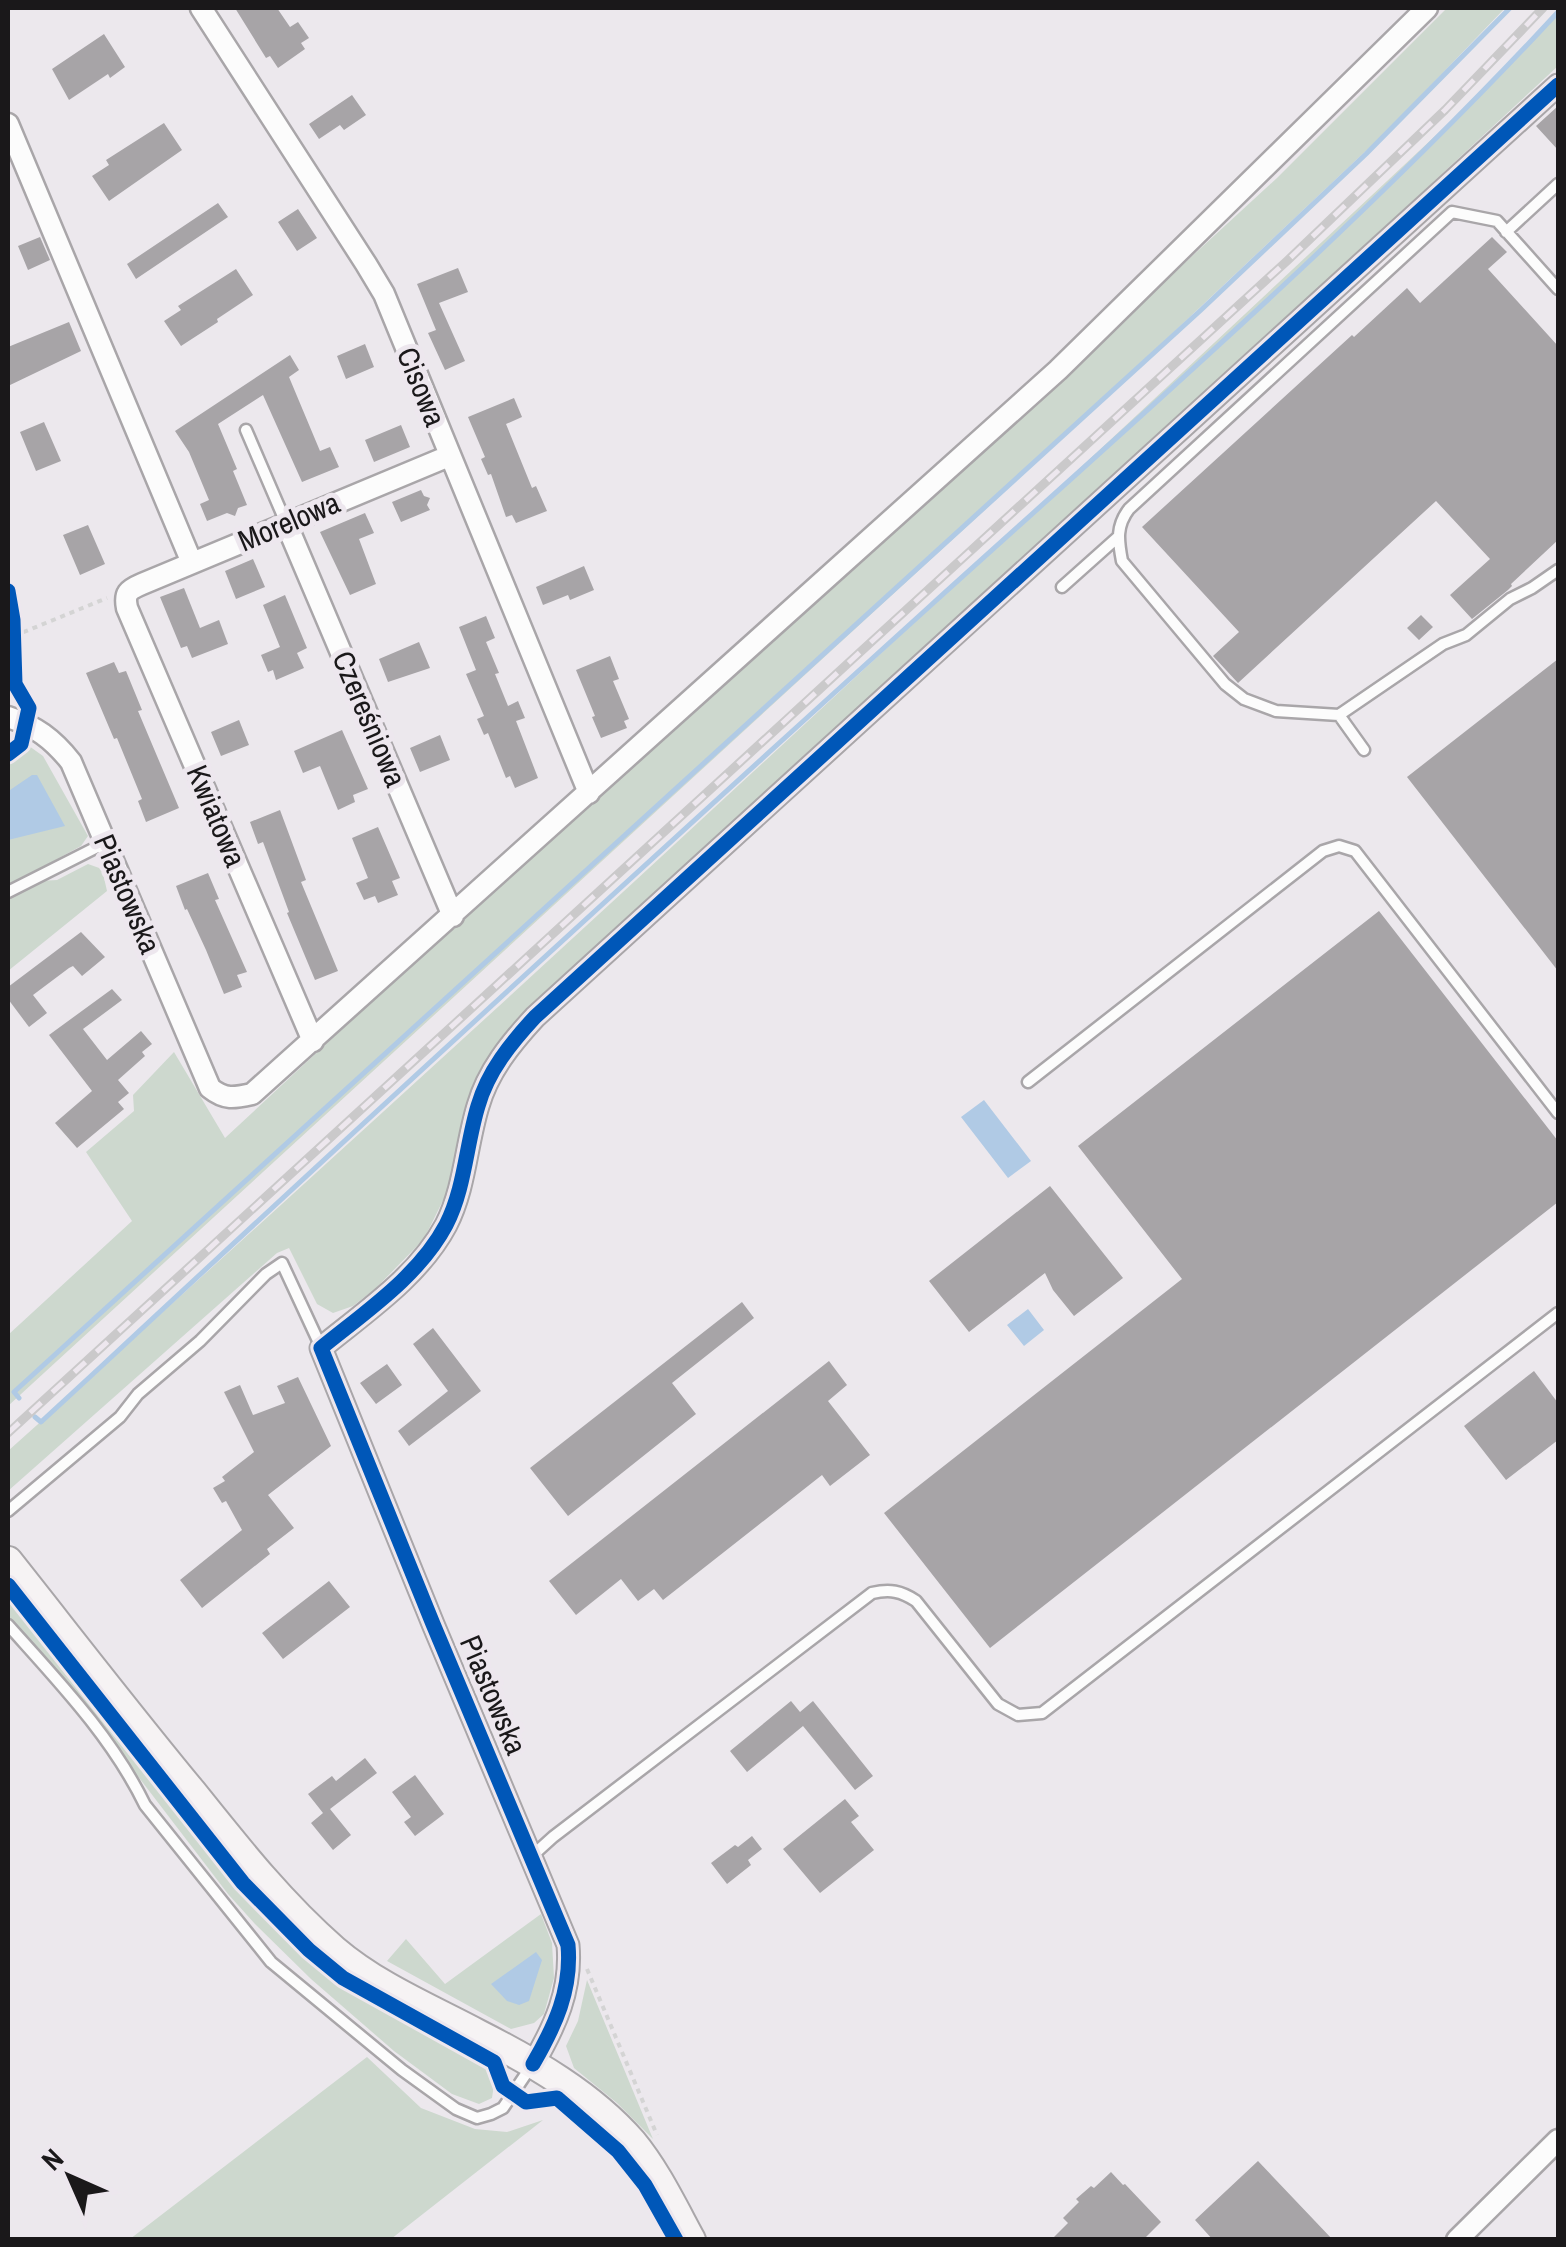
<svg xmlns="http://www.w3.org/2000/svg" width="1566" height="2247" font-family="'Archivo Narrow',sans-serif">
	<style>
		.green { fill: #cdd8ce }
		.water { fill: #b0cae5 }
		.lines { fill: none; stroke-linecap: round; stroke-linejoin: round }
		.stream { stroke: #b0cae5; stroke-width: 5 }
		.building { fill: #a7a4a7 }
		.lane-casing { stroke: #a9a6a9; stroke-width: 15 }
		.street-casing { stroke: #a9a6a9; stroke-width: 25 }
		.secondary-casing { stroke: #a9a6a9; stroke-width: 32 }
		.path { stroke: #d4d4d4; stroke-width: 4; stroke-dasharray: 5 5; stroke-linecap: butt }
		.lane { stroke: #fcfcfc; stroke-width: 10 }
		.street { stroke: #fcfcfc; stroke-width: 20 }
		.secondary { stroke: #f6f3f4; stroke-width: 28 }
		.rail-casing { stroke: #cac9ca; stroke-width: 9 }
		.rail { stroke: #ede7ee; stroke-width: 5; stroke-dasharray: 15; stroke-linecap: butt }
		.cycleway-casing { stroke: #ede7ee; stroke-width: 21 }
		.cycleway { stroke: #0057b8; stroke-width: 15 }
		.labels { text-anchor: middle; stroke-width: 10; stroke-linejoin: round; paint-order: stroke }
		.street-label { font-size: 30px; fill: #1a181a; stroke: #ede7ee }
	</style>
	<rect width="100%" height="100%" fill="#ece8ed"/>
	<path class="green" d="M1447,8H1505L1388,130L1000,496L8,1406V1335L132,1221L86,1152L134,1111L133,1095L174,1052L225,1138L400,975L743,669L1277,178Z
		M1558,12V66L1081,509L500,1039L477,1075L452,1182L424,1239L375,1289L353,1306L333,1313L317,1304L289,1248L277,1253L8,1491V1451C511,1001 1004,540 1497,78Z
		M29,746L43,756L88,836L81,846L8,886L10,790L8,795V764Z
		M88,864L102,869L107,891L8,971V899L40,881L57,880Z
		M8,1600L228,1879L301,1955L353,1993L482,2059L494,2084L492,2098L479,2104L452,2094L394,2051L311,1979L255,1924L228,1894L140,1779L8,1627Z
		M541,1914L552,1943L554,1978L544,2014L534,2023L511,2029L387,1961L406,1939L445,1984Z
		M587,1980L653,2139L617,2103L574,2068L566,2046L578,2021Z
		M367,2057L421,2108L475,2129L507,2132L543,2120L391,2239H130Z"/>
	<path class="water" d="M32,775H37L65,826L8,840V795L10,790Z
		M984,1100L1031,1161L1008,1178L961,1117Z
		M1028,1309L1044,1330L1024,1346L1007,1325Z
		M536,1952L542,1960L529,2001L519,2005L507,2001L491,1984Z"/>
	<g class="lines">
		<path class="stream" d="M19,1398L14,1392L1201,310L1366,154L1510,8
			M35,1417L41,1422L93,1374C370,1116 650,860 930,606C1143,413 1363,223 1558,12"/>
	</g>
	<path class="building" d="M235,8H277L290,27L298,22L309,38L301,43L305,49L278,68L270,56L266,58Z
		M104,34L125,67L110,78L108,74L69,100L52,69Z
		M352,95L366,115L344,130L340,125L319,139L309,124Z
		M1558,106V150L1536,126Z
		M164,123L182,150L109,201L92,176L109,165L106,160Z
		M218,203L228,217L136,279L127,264Z
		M298,209L317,238L297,251L278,222Z
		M40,237L50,260L28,270L18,246Z
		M1492,237L1507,252L1488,269L1558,346V540L1511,584L1512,586L1508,590L1472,619L1450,595L1490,559L1436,501L1238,683L1213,656L1239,632L1142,527L1352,335L1354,337L1407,288L1420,303Z
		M458,268L468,292L439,303L465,361L445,370L428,333L436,330L417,284Z
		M236,269L253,295L217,319L218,322L181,346L164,321L181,310L178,306Z
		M69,322L81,351L8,386V347Z
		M365,344L374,367L346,379L337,356Z
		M290,355L299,370L289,377L320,451L330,447L339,467L302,482L263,395L218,424L237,469L233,471L247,505L238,508L235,516L227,513L207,521L200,504L209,500L189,452L175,431Z
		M514,398L522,417L506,424L532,488L536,486L547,511L516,523L512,515L506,517L491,474L488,475L481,459L485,457L468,417Z
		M44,422L61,461L36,471L20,432Z
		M401,425L410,447L374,462L365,440Z
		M421,490L424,496L430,498L427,505L430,510L401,522L392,502Z
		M365,513L374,533L359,539L376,584L350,595L320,532Z
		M88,525L105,564L80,575L63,535Z
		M253,559L265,587L236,599L225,571Z
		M584,566L594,590L570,600L568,595L543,605L536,587Z
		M184,588L200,628L219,620L228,644L192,658L187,646L181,648L160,597Z
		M285,595L307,648L297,653L304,668L276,680L273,670L268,672L261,655L280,647L263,605Z
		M1421,615L1433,627L1419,640L1407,628Z
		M486,616L495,638L486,642L499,673L495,674L508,706L518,701L525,718L516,721L538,778L515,788L510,776L506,778L488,733L484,735L477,719L484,716L466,674L476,670L459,627Z
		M419,642L430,668L388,682L379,659Z
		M610,656L619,679L613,681L629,719L624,721L627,728L601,738L592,717L595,716L576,670Z
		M1558,659V971L1407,777Z
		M114,662L119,673L126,671L142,710L138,711L179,808L146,822L138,801L142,799L117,738L114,739L86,673Z
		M239,720L249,745L221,756L211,732Z
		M342,730L368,789L353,795L355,802L338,810L320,766L303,773L294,751Z
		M440,735L450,760L420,772L410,748Z
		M280,810L306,880L301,882L338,971L315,980L287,913L289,912L263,842L258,844L250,822Z
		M378,827L400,878L392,881L398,895L378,903L375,896L364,900L356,883L368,878L352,838Z
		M208,873L219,899L215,900L247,972L237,975L242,987L224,994L206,950L187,909L185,910L176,886Z
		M1379,911L1558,1141V1202L990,1648L884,1513L1182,1279L1078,1146Z
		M81,932L105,957L82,976L73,966L69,968L33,995L47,1013L29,1027L8,999V987Z
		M112,989L122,1000L83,1029L107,1060L141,1031L152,1044L142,1052L145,1056L118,1080L129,1093L118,1102L124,1109L77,1148L55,1123L92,1091L49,1035Z
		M1050,1186L1123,1278L1074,1316L1053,1290L1045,1273L969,1332L929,1281Z
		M742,1302L754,1318L672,1383L696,1414L568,1516L530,1468Z
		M433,1328L481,1391L409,1446L398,1431L448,1391L413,1344Z
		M829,1361L847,1385L828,1401L870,1455L830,1486L822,1475L663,1600L654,1589L638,1601L621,1579L576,1615L549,1581Z
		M387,1364L402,1385L376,1404L360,1383Z
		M1534,1371L1558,1403V1440L1506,1480L1464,1426Z
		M298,1377L331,1446L268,1495L294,1528L267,1549L270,1554L202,1608L180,1580L242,1530L226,1501L222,1503L213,1488L225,1481L222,1477L254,1452L224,1392L240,1385L253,1415L285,1403L277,1386Z
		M329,1581L350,1607L283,1659L262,1633Z
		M791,1701L800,1712L813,1701L873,1776L855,1790L803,1726L747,1772L730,1751Z
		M365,1758L377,1773L330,1809L351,1835L333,1850L311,1823L323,1813L308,1794L332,1776L336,1781Z
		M415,1775L444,1814L415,1836L404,1822L411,1817L392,1792Z
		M845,1799L859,1816L851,1822L874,1850L820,1893L783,1849Z
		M752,1836L762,1849L748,1860L751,1865L727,1884L711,1863L735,1845L738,1847Z
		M1258,2161L1333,2240H1213L1195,2220Z
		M1111,2172L1123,2185L1125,2184L1161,2222L1143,2240H1051L1068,2223L1063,2218L1079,2202L1076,2199L1091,2186L1094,2188Z"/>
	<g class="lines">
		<defs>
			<path id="lane" d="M1506,232L1558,184
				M1558,289L1497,221L1452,212L1129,509C1116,526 1118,540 1122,561L1225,684L1244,699L1276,711L1339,715L1443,644L1466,635L1510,599L1532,588L1558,570
				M246,430L286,523
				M1062,587L1118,537
				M1339,715L1364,750
				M8,892L105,843
				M1028,1082L1323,851L1339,846L1355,851L1558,1113
				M8,1511L120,1417L138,1394L200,1341L266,1274L282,1263L321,1347
				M8,1625C58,1681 112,1737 145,1805L271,1962L402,2070L456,2109L477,2118L491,2114L503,2108L532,2065
				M532,1856L553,1837L872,1593C890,1589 901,1591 916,1601L998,1704L1018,1715L1042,1713L1558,1313"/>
			<path id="street" d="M201,8L366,264L384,294L589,793
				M8,124L192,563
				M286,523L453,916
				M8,717C35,726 53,739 71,762L210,1088C225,1100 234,1098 252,1094L1058,370L1427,8
				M313,1041L127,608C124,593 128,590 142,584L449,456
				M533,2064C555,2026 572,1990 568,1945L433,1624L321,1348C365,1312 419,1276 446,1225C465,1188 466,1145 478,1106C488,1071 511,1043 535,1017L1558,85
				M1457,2240L1558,2140"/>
			<path id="secondary" d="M8,1561C69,1638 129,1716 192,1792C236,1847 280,1903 334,1950C376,1986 429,2008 478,2034C533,2062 591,2095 632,2142C656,2171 673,2207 691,2240"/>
		</defs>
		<use href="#lane" class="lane-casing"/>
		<use href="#street" class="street-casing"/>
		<use href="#secondary" class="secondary-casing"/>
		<path class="path" d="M14,636L107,598
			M587,1969L657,2135"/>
		<use href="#lane" class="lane"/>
		<use href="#street" class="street"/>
		<use href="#secondary" class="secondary"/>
		<defs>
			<path id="rail" d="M8,1433L1288,260L1445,110L1543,8"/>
		</defs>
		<use href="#rail" class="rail-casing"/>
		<use href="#rail" class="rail"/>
		<defs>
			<path id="cycleway" d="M8,591L13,620L15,684L29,708L21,744L8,754
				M8,1585L243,1883L309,1950L343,1978L494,2062L503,2086L526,2102L557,2098L618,2151L645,2185L676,2240
				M533,2064C555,2026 572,1990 568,1945L433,1624L321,1348C365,1312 419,1276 446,1225C465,1188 466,1145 478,1106C488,1071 511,1043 535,1017L1558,85"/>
		</defs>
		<use href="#cycleway" class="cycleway-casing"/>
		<use href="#cycleway" class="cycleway"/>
	</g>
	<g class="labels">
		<g class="street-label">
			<text transform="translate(421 387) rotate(68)" y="10">Cisowa</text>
			<text transform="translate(289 522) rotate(-23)" y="10">Morelowa</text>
			<text transform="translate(369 719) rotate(67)" y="10">Czereśniowa</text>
			<text transform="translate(216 816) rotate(67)" y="10">Kwiatowa</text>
			<text transform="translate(127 894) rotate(67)" y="10">Piastowska</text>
			<text transform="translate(493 1695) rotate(67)" y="10">Piastowska</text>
		</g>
	</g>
	<rect width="1566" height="2247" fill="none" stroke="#1a181a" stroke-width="20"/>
	<g transform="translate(70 2177) rotate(315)" stroke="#ede7ee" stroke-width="8" paint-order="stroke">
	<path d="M0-8L18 38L0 25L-18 38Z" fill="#1a181a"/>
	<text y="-15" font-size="28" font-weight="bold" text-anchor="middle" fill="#1a181a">N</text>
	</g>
</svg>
